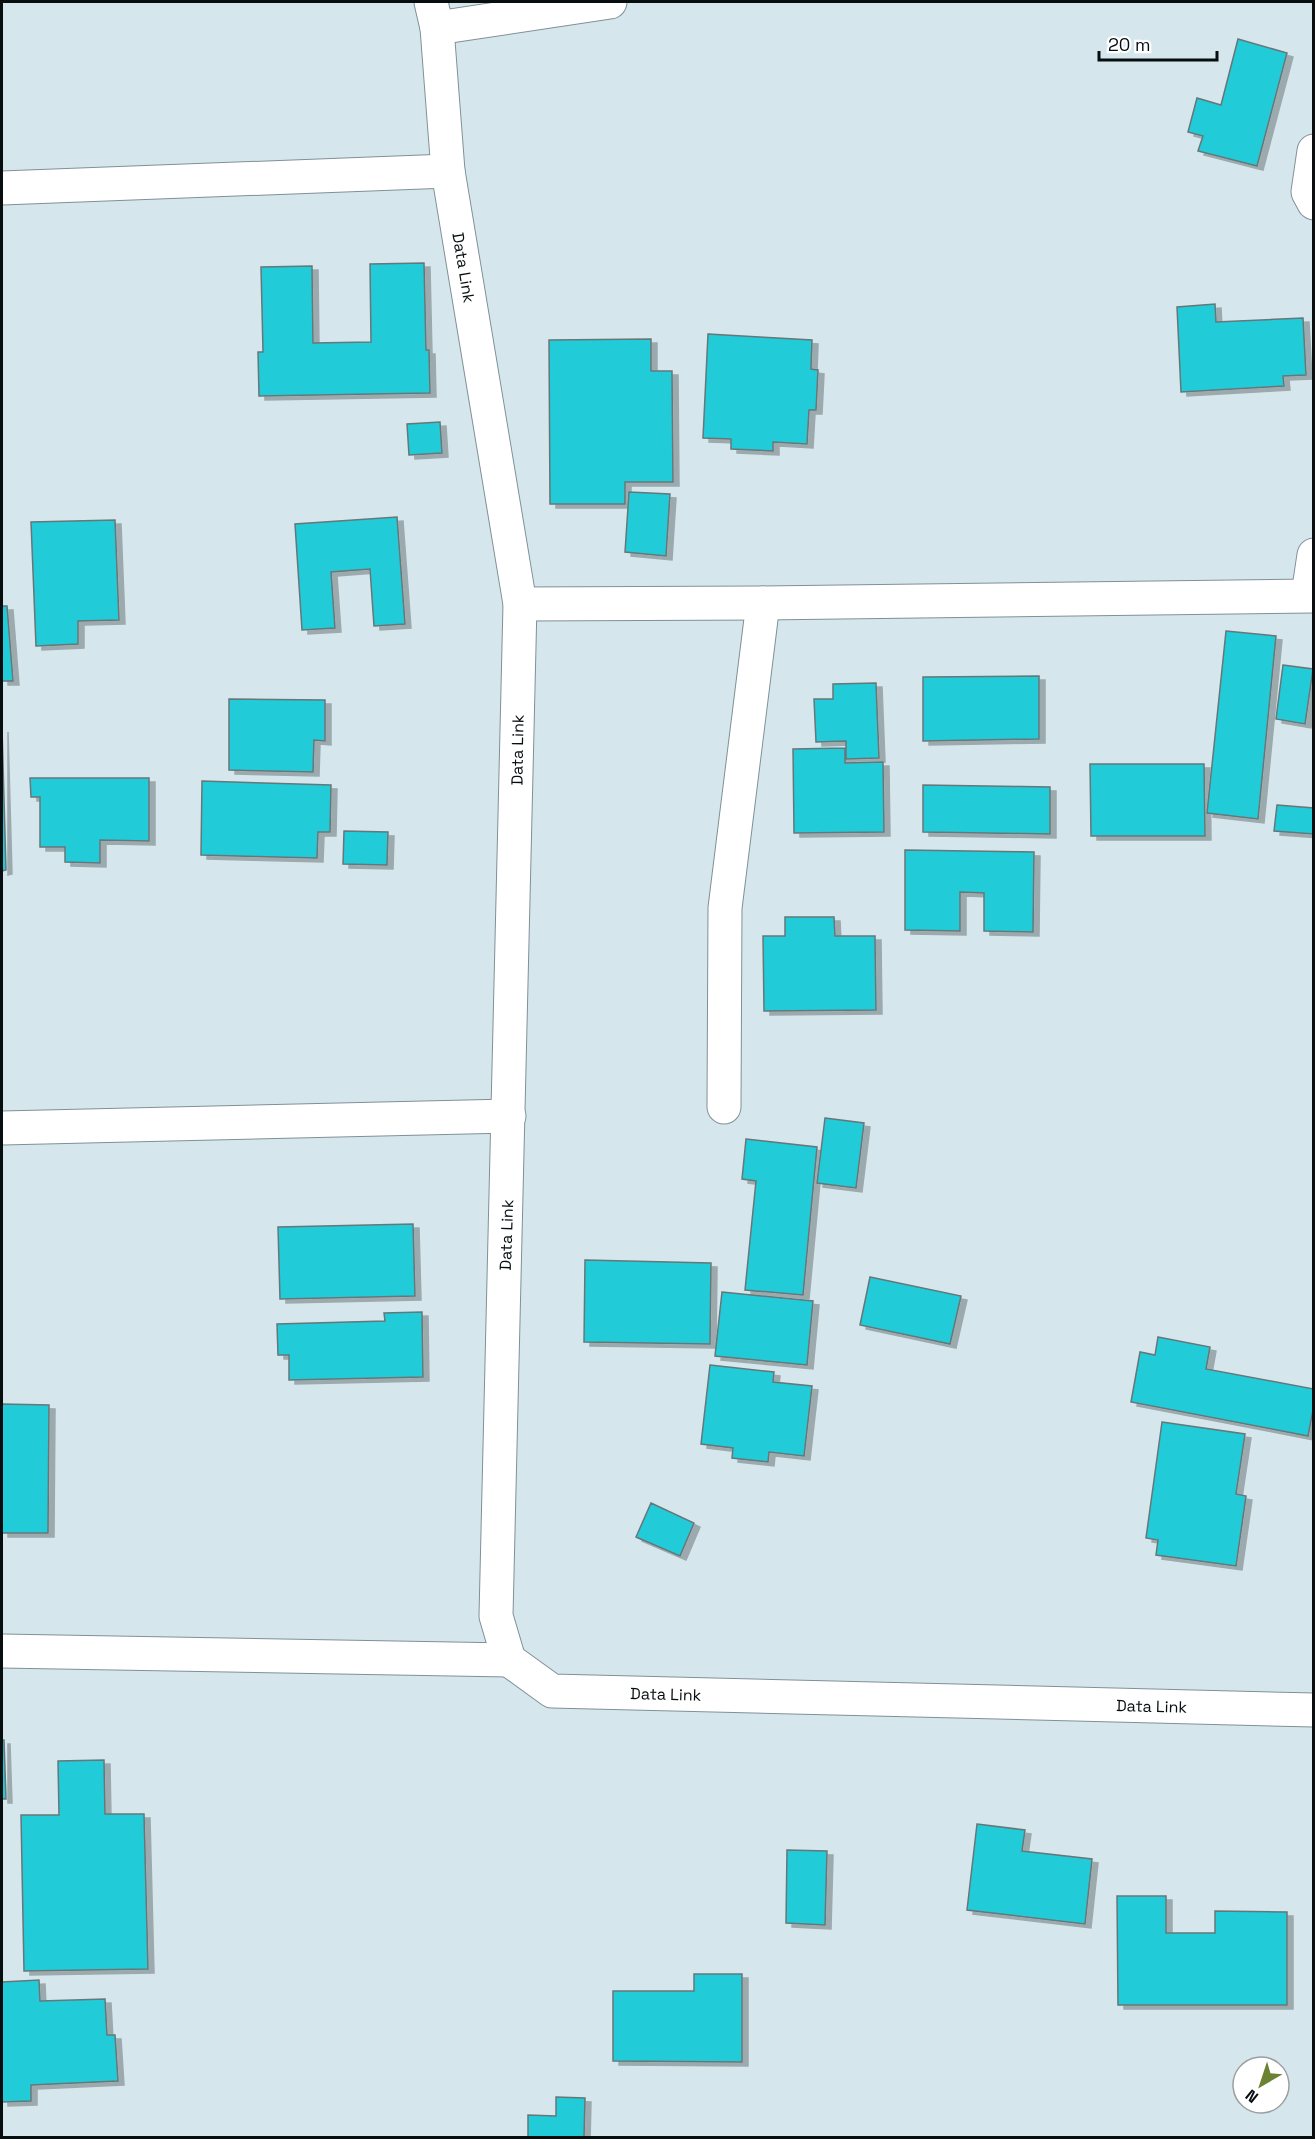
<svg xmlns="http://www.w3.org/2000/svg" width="1315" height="2139" font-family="'Space Grotesk',sans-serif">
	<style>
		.building { fill: #21cbd8; stroke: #667779; stroke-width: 1.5; filter: url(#shadow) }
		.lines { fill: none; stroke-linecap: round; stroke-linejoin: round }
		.minor-casing { stroke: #819097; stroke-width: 35 }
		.minor { stroke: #fff; stroke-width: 33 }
		.labels { text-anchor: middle; stroke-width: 4.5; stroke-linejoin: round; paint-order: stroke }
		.street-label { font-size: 16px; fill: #080e10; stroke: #fff }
	</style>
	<defs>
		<filter id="shadow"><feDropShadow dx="6" dy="4" stdDeviation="0" flood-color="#0004"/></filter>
	</defs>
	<rect width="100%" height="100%" fill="#d5e6ec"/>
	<path class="building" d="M1238,39L1287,53L1257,166L1198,151L1203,136L1188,132L1197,98L1221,105Z
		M424,263L426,350H429L430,393L259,396L258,352H263L261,267L312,266L313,343L371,342L370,264Z
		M1215,304L1216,322L1303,318L1306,375L1283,376L1284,386L1181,392L1177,307Z
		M708,334L812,340L811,369L818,370L816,410H809L807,444L773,442V451L731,449V439L703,438Z
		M651,339V371H672L673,482H625V504H550L549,340Z
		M440,422L442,453L409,455L407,424Z
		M629,492L670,494L666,556L625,552Z
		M397,517L405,624L374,626L370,569L331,572L335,628L302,630L295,524Z
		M115,520L119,620L78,621V644L36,646L31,522Z
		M2,606H7L13,681H2Z
		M1226,631L1276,636L1258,819L1207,813Z
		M1283,665L1313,669L1305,724L1276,719Z
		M1039,676V739L923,741V677Z
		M876,683L879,758L846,759V741L816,742L814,699H833V684Z
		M229,699L325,700V741L314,740L313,772L229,770Z
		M2,728L6,870L2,871Z
		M845,748V763L883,762L884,832L794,833L793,749Z
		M1090,764H1204L1205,836H1091Z
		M30,778H149V841L100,840V863L65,862V847H40V797H31Z
		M202,781L331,785L330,832H318L317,858L201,855Z
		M923,785L1050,787V834L923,832Z
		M1277,805L1314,808V834L1274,831Z
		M344,831L388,832L387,865L343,864Z
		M905,850L1034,852L1033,932L984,931V893L960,892V931L905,930Z
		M785,917H834L835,936H875L876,1010L764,1011L763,936H785Z
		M825,1118L864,1123L856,1188L817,1183Z
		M746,1139L817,1147L803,1295L745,1290L756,1181L742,1179Z
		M413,1224L415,1296L280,1299L278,1227Z
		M585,1260L711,1263L710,1344L584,1342Z
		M870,1277L961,1296L950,1344L860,1325Z
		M722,1292L813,1301L807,1365L715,1356Z
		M422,1312L423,1377L289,1380V1355H278L277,1324L385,1321L384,1313Z
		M1158,1337L1210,1347L1206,1369L1314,1389V1405L1308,1436L1131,1402L1140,1352L1155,1355Z
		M710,1365L774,1372L773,1382L812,1386L804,1456L769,1452L768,1462L732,1458L733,1448L701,1444Z
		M2,1404L49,1405L48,1533H2Z
		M1162,1422L1245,1434L1236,1494L1246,1496L1236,1566L1156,1555L1158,1540L1146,1538Z
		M651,1503L694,1523L680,1556L636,1537Z
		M2,1740H4L6,1799H2Z
		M104,1760L105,1814H144L148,1969L24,1971L21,1815H59L58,1761Z
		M977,1824L1025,1830L1022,1851L1092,1859L1085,1924L967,1910Z
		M787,1850L827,1851L825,1925L786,1923Z
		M1117,1896H1166V1933H1215V1911L1287,1912V2005H1118Z
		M694,1974H742V2062L613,2061V1991H694Z
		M39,1980L40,2001L105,1999L107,2035H115L118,2081L31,2085V2101L2,2102V1982Z
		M556,2097L585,2098L584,2138H528V2115L556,2116Z"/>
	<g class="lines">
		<defs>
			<g id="minor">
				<path id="s1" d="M431,2L437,28L448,171L520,604L496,1616L509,1660L552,1691L1314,1710"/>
				<path d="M437,28L610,2"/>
				<path d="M1314,151L1308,192L1314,203"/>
				<path d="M2,188L448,171"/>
				<path d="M1308,595L1314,555"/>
				<path d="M520,604L763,603L1314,596"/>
				<path d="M724,1107L725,908L763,603"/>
				<path d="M2,1128L509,1116"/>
				<path d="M2,1651L509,1660"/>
			</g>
		</defs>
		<use href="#minor" class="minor-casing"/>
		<use href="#minor" class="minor"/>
	</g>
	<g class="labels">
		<g class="street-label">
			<text dy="6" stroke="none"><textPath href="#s1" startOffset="268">Data Link</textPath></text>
			<text transform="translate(517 750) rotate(-89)" y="6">Data Link</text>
			<text transform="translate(506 1235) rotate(-88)" y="6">Data Link</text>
			<text dy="6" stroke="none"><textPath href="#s1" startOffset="1834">Data Link</textPath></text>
			<text dy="6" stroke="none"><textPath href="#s1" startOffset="2320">Data Link</textPath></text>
		</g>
	</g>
	<rect width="1315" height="2139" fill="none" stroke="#080e10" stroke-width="6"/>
	<g transform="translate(1261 2085) rotate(219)"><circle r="28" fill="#ffffff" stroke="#9c9f9f" stroke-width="1.5"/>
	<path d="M0-4.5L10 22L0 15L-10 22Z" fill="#6c8233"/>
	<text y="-9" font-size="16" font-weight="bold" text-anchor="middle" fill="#080e10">N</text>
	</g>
	<path d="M1099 51v9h118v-9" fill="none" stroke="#080e10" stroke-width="3"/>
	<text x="1108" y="51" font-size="18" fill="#080e10" stroke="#ffffff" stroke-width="4.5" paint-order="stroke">20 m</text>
</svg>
